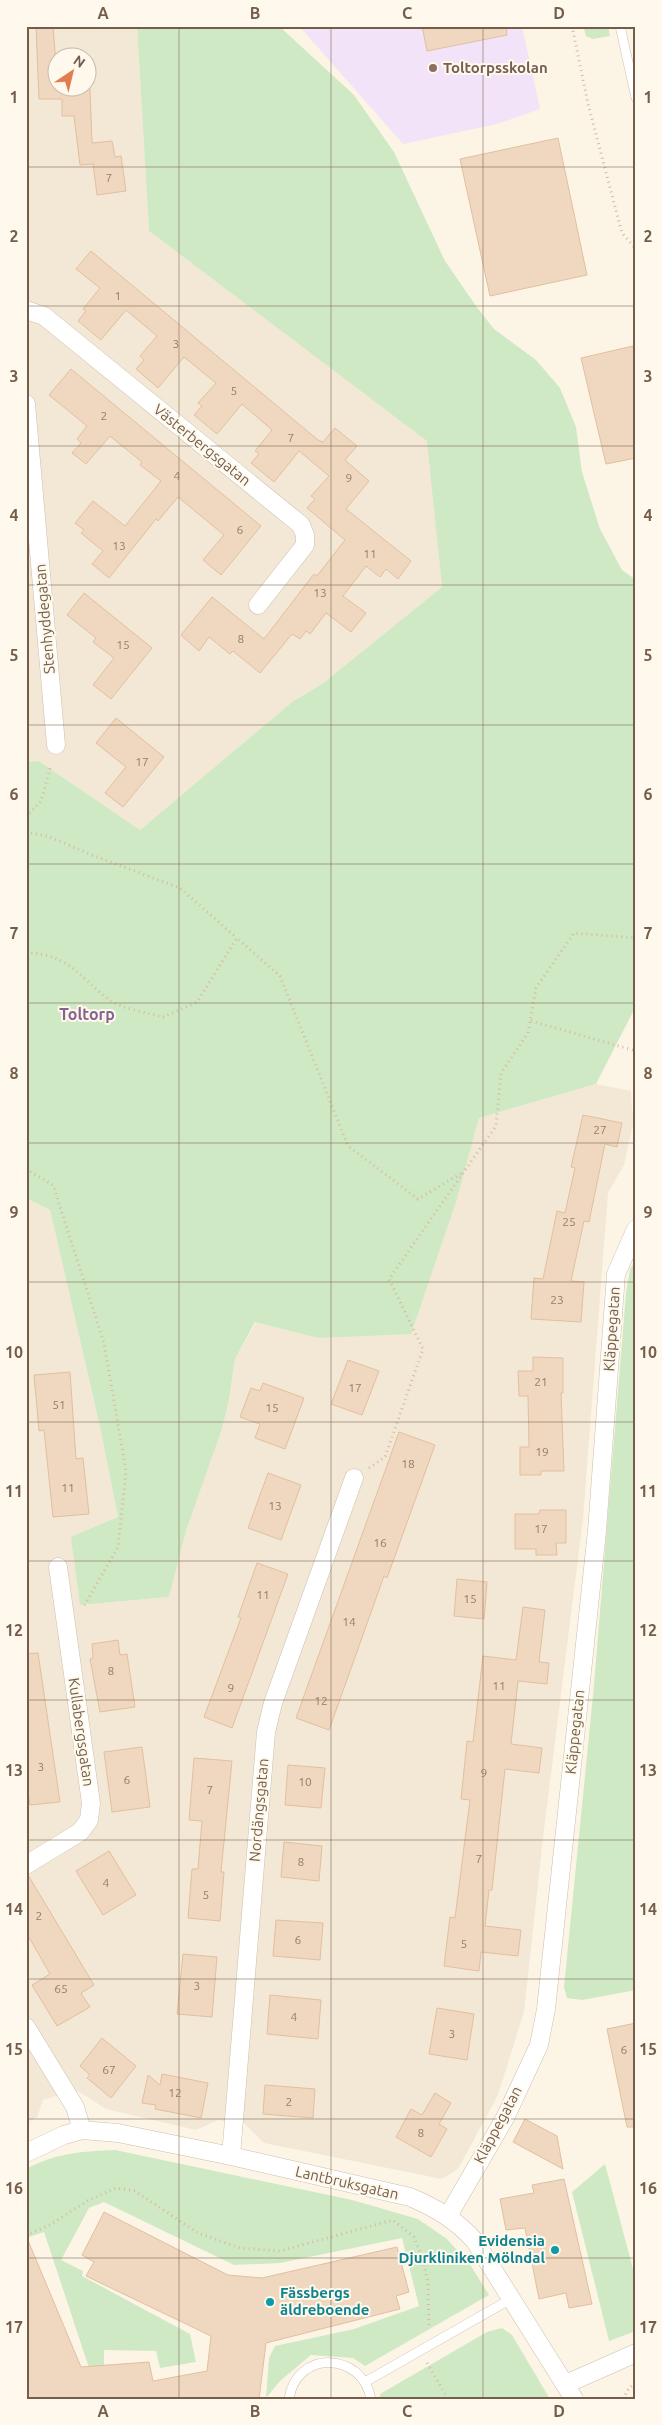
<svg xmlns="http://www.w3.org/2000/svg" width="662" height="2425" font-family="Ubuntu,sans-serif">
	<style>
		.residential { fill: #f3e8d5; fill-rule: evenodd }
		.education { fill: #f2e3f8 }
		.green { fill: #d0e9c5 }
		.building { fill: #f0d7bf; stroke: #e2bf9f }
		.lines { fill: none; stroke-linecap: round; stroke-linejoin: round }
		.service-casing { stroke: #cdbead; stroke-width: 10 }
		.minor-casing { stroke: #cdbead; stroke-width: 19 }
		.path { stroke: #d5baa2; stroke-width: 3; stroke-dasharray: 1 4; stroke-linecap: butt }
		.service { stroke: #fff; stroke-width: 9 }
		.minor { stroke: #fff; stroke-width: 18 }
		.grid { fill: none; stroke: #745e4b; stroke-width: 1; stroke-opacity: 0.55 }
		.education-dot { fill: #8d6e63; stroke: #fef9ec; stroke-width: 2 }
		.culture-dot { fill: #0f9aa8; stroke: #fef9ec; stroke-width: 2 }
		.labels { text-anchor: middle; stroke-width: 4; stroke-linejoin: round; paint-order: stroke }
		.number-label { font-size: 12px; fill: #937c68 }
		.education-label { font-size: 15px; font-weight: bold; fill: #785e54; stroke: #fef9ec; text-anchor: start }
		.street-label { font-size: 15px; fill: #745e4b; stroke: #fef9ec }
		.culture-label { font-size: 15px; font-weight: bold; fill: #0d838f; stroke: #fef9ec; text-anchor: end }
		.neighbourhood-label { font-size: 16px; font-weight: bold; fill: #856391; stroke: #fef9ec }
		.neatline { fill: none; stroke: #745e4b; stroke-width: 2 }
		.grid-label { font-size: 16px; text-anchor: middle; font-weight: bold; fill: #745e4b }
	</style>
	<rect width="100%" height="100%" fill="#fcf5e6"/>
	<path class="residential" d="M26,26H137L149,231L428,441L442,587L322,684L292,702L140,830L39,761L26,762ZM58,58H88V88H58Z
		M596,1084L631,1091L633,1124L624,1165L608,1193L583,1519L543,1838L524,2012L498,2095L458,2169L442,2179L264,2143L244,2123L218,2120L196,2130L106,2109L76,2090L43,2100L37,2117L26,2123V1198L50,1210L100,1427L118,1517L80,1605L169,1597L186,1531L222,1429L229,1400L235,1359L256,1322L318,1338L457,1199L479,1118Z"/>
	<path class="education" d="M299,26H522L540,109L497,124L403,144Z"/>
	<path class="green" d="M137,26H279L354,95L394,152L445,261L476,306L494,329L536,360L560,388L576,427L582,472L600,529L622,570L636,580V924H633L636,927V1006L596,1084L479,1118L457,1199L411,1334L318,1338L255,1322L235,1359L229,1400L222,1429L186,1531L169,1597L80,1605L71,1537L118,1517L100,1427L50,1210L26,1198V762L39,761L140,830L292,702L322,684L442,587L427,441L149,231Z
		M583,26H608L610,36L593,39L586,36Z
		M636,1260V1651L634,1676L636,1688V1990L582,2000L567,1998L564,1987L594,1685L626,1293L630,1269Z
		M115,2150L352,2200L418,2219L447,2239L471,2266L489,2295L365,2366L353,2358L311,2355L280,2381L266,2398L269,2358L275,2346L354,2329L419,2306L402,2238L280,2263L234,2265L104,2202L89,2208L61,2260L83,2271L82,2276L190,2334L196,2362L160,2368L156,2351L104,2350V2377L93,2380L44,2232L26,2238V2169C55,2153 83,2151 115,2150Z
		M605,2164L636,2280V2331L609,2341L572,2192Z
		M502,2328L512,2335L550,2399H380V2394L487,2332Z"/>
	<path class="building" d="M36,26H53L58,88H88L89,63L92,143L112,141L115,157L121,156L126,191L97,195L93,164L80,165L74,116H62V99H39Z
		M422,26H506L507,35L427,51Z
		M558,138L587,275L490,296L460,159Z
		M91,251L318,440L323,442L335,428L357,446L345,460L369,481L346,509L411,561L398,579L386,569L380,577L366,566L343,596L366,613L351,632L326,613L310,634L306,631L300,639L292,634L260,673L233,651L230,654L209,637L199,651L181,635L212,597L264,639L314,574L317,576L345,540L307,508L315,499L311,496L329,476L299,451L274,482L251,463L259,454L255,451L272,430L242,404L217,434L194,415L202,406L198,403L216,383L184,357L158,388L136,369L144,360L140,356L157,336L126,310L101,340L78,321L86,311L83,309L100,288L76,269Z
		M633,346L636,359V458L606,464L581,358Z
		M71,369L261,526L221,575L203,560L224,535L178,497L158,521L156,519L109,578L92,564L103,551L81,533L84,530L75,523L93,501L125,526L161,481L140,465L142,462L110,436L86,464L72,453L81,443L77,439L87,426L49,395Z
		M84,593L152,648L111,699L93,685L114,658L93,642L96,638L67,615Z
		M116,718L164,757L123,807L105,793L126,767L96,743Z
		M583,1115L622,1123L617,1147L605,1144L589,1222L584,1221L571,1281L584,1282L581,1322L531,1319L534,1278L543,1279L557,1211L565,1213L575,1168L571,1167Z
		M533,1357L563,1358V1393H561L564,1471H541V1475H520V1447H529L528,1396H519L518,1371H533Z
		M348,1360L379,1371L362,1415L331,1404Z
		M70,1372L76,1459L83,1458L89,1514L53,1517L44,1430L39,1431L34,1375Z
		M263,1383L304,1398L285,1449L255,1438L260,1424L240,1417L251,1388L260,1391Z
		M399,1432L435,1445L387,1578L384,1576L329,1730L296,1718Z
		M268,1473L301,1485L281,1540L248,1528Z
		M540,1510H566V1543H556L557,1555H536V1549H515V1514H539Z
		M257,1563L288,1574L232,1728L204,1717L241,1618L238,1617Z
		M457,1579L487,1582L484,1619L454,1616Z
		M523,1607L545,1610L539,1662L549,1663L547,1684L518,1681L511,1744L542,1748L539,1773L505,1769L492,1890H489L485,1926L521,1930L518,1956L481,1952L479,1971L444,1966L450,1917L455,1918L470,1800L461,1799L467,1741L473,1742L483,1656L516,1660Z
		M118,1640L120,1655L127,1654L135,1707L100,1712L90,1659L93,1658L92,1644Z
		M38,1653L60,1802L30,1805L26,1782V1654Z
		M142,1747L150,1807L112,1812L104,1752Z
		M194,1758L232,1761L221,1872H224L220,1921L188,1918L192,1869H198L202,1821L189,1820Z
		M288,1765L325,1768L321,1808L285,1805Z
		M284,1842L322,1846L319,1881L281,1877Z
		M109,1851L136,1895L103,1915L76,1871Z
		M28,1875L94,1985L81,1993L90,2007L57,2026L32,1985L50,1974L26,1932Z
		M276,1920L323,1923L320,1960L273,1956Z
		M183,1954L217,1957L212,2017L177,2014Z
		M270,1995L321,2000L318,2039L267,2034Z
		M437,2008L474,2014L467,2060L429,2054Z
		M636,2023V2127H627L607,2029Z
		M102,2038L136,2066L111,2098L87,2078L90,2075L80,2066Z
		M162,2074L208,2083L201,2118L155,2109L156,2105L142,2103L148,2075L160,2085Z
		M265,2085L315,2089L313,2118L263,2114Z
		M435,2093L451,2103L439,2124L447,2129L431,2157L396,2137L411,2109L422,2115Z
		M525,2119L557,2136L563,2169L513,2142Z
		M564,2179L592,2304L569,2308L566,2293L539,2299L525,2228L506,2230L500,2199L534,2193L532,2185Z
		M104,2212L228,2275L262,2278L397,2247L409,2292L396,2296L400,2309L266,2343L259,2399H26L27,2238L81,2367L149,2362L153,2381L207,2371L211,2336L86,2276L94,2262L82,2255Z"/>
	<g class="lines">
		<defs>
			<path id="service" d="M620,26L636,98
				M365,2382L511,2299
				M289,2399C296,2350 362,2351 371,2399"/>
			<path id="minor" d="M26,310L44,316L301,525L305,535V545L258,605
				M26,404L56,745
				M26,1865L80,1832L89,1820L91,1803L58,1567
				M26,2027L75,2107L82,2130
				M26,2153L64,2135L82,2130L118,2133L231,2156L410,2197C436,2208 456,2220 475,2241L574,2399
				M231,2156L266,1732L273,1703L354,1478
				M448,2216L505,2118L539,2045L546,2009L597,1531L616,1274L636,1229
				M566,2384L636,2353"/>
		</defs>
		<use href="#service" class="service-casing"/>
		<use href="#minor" class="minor-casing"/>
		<path class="path" d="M572,26L588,104L622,233L636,249
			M26,817L41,801L51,765
			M26,832L47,836L92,855L180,888L237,938
			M26,953C70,953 81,980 111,1001C123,1009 149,1013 163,1017L197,1002L237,938L280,976L348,1146L418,1199L462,1173
			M531,1021L636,1051
			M26,1169L53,1185L104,1343L126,1471L118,1547L84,1606
			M369,1468L385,1457L423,1349L389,1279L496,1126L501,1073L528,1033L536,988L574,933L636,938
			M26,2235L48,2226L87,2201L116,2188L135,2191L198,2233L240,2248L280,2251L393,2220L414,2237L422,2257L428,2283L429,2328
			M427,2363L448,2399
			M623,2399L629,2388L636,2383"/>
		<use href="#service" class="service"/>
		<use href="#minor" class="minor"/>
	</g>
	<path class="grid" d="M179,26V2399M331,26V2399M483,26V2399M26,167H636M26,306H636M26,446H636M26,585H636M26,725H636M26,864H636M26,1003H636M26,1143H636M26,1282H636M26,1422H636M26,1561H636M26,1700H636M26,1840H636M26,1979H636M26,2119H636M26,2258H636"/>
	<circle class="education-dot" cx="433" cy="68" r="5"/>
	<g class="culture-dot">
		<circle cx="555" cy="2250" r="5"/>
		<circle cx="270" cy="2302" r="5"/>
	</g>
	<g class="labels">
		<g class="number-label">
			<text x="109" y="182">7</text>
			<text x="118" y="300">1</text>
			<text x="176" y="348">3</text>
			<text x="234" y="395">5</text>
			<text x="104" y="420">2</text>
			<text x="291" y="442">7</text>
			<text x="177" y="480">4</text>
			<text x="349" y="482">9</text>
			<text x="240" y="534">6</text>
			<text x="119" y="550">13</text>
			<text x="370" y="558">11</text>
			<text x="320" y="597">13</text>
			<text x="241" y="643">8</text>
			<text x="123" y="649">15</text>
			<text x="142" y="766">17</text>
			<text x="600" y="1134">27</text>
			<text x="569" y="1226">25</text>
			<text x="557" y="1304">23</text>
			<text x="541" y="1386">21</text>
			<text x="355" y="1392">17</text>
			<text x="59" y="1409">51</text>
			<text x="272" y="1412">15</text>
			<text x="542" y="1456">19</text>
			<text x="408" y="1468">18</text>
			<text x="68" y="1492">11</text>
			<text x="275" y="1510">13</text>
			<text x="541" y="1533">17</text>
			<text x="380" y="1547">16</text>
			<text x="263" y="1599">11</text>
			<text x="470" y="1603">15</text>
			<text x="349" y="1626">14</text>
			<text x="111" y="1675">8</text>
			<text x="499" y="1690">11</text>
			<text x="231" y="1692">9</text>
			<text x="321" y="1705">12</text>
			<text x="41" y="1771">3</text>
			<text x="484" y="1777">9</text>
			<text x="127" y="1784">6</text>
			<text x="305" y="1786">10</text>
			<text x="210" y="1794">7</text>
			<text x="479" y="1863">7</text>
			<text x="301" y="1866">8</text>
			<text x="106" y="1887">4</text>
			<text x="206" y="1899">5</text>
			<text x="39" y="1920">2</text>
			<text x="298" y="1944">6</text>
			<text x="464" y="1948">5</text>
			<text x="197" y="1990">3</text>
			<text x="61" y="1993">65</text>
			<text x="294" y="2021">4</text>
			<text x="452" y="2038">3</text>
			<text x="624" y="2054">6</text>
			<text x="109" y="2074">67</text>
			<text x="175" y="2097">12</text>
			<text x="289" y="2106">2</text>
			<text x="421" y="2137">8</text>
		</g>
		<g class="education-label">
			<text x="443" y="73">Toltorpsskolan</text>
		</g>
		<g class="street-label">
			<text transform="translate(202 445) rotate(39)" y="5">Västerbergsgatan</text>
			<text transform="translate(45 619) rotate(-95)" y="5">Stenhyddegatan</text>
			<text transform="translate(612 1329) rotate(-86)" y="5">Kläppegatan</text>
			<text transform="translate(81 1732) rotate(82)" y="5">Kullabergsgatan</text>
			<text transform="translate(575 1732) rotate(-84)" y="5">Kläppegatan</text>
			<text transform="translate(259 1810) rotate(-85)" y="5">Nordängsgatan</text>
			<text transform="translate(498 2125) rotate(-62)" y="5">Kläppegatan</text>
			<text transform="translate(347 2183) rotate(13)" y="5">Lantbruksgatan</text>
		</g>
		<g class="culture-label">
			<text x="545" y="2246">Evidensia<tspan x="545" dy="17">Djurkliniken Mölndal</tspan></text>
			<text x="280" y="2298" text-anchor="start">Fässbergs<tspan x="280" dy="17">äldreboende</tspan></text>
		</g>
		<g class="neighbourhood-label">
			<text x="87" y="1020">Toltorp</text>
		</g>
	</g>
	<rect width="662" height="2425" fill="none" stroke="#fef9ec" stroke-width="55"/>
	<g transform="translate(72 72) rotate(35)"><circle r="24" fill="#fef9ec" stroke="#c7bbac"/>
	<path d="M0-4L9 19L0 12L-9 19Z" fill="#e27d4f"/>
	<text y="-8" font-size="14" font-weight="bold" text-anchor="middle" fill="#745e4b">N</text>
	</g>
	<rect x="28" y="28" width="606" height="2370" class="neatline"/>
	<g class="grid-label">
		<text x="103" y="19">A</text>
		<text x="255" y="19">B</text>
		<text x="407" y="19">C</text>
		<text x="559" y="19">D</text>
		<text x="14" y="103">1</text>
		<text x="648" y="103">1</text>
		<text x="14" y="242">2</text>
		<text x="648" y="242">2</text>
		<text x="14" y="382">3</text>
		<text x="648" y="382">3</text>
		<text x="14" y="521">4</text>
		<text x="648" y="521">4</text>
		<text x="14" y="661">5</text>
		<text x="648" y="661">5</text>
		<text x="14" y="800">6</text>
		<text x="648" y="800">6</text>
		<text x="14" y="939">7</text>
		<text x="648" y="939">7</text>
		<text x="14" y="1079">8</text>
		<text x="648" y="1079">8</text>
		<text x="14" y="1218">9</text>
		<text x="648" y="1218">9</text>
		<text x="14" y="1358">10</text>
		<text x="648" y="1358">10</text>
		<text x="14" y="1497">11</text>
		<text x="648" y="1497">11</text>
		<text x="14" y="1636">12</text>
		<text x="648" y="1636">12</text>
		<text x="14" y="1776">13</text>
		<text x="648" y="1776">13</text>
		<text x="14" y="1915">14</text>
		<text x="648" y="1915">14</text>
		<text x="14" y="2055">15</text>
		<text x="648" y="2055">15</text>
		<text x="14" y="2194">16</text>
		<text x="648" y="2194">16</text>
		<text x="14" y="2333">17</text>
		<text x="648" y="2333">17</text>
		<text x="103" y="2417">A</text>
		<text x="255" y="2417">B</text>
		<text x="407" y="2417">C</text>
		<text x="559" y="2417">D</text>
	</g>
</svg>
